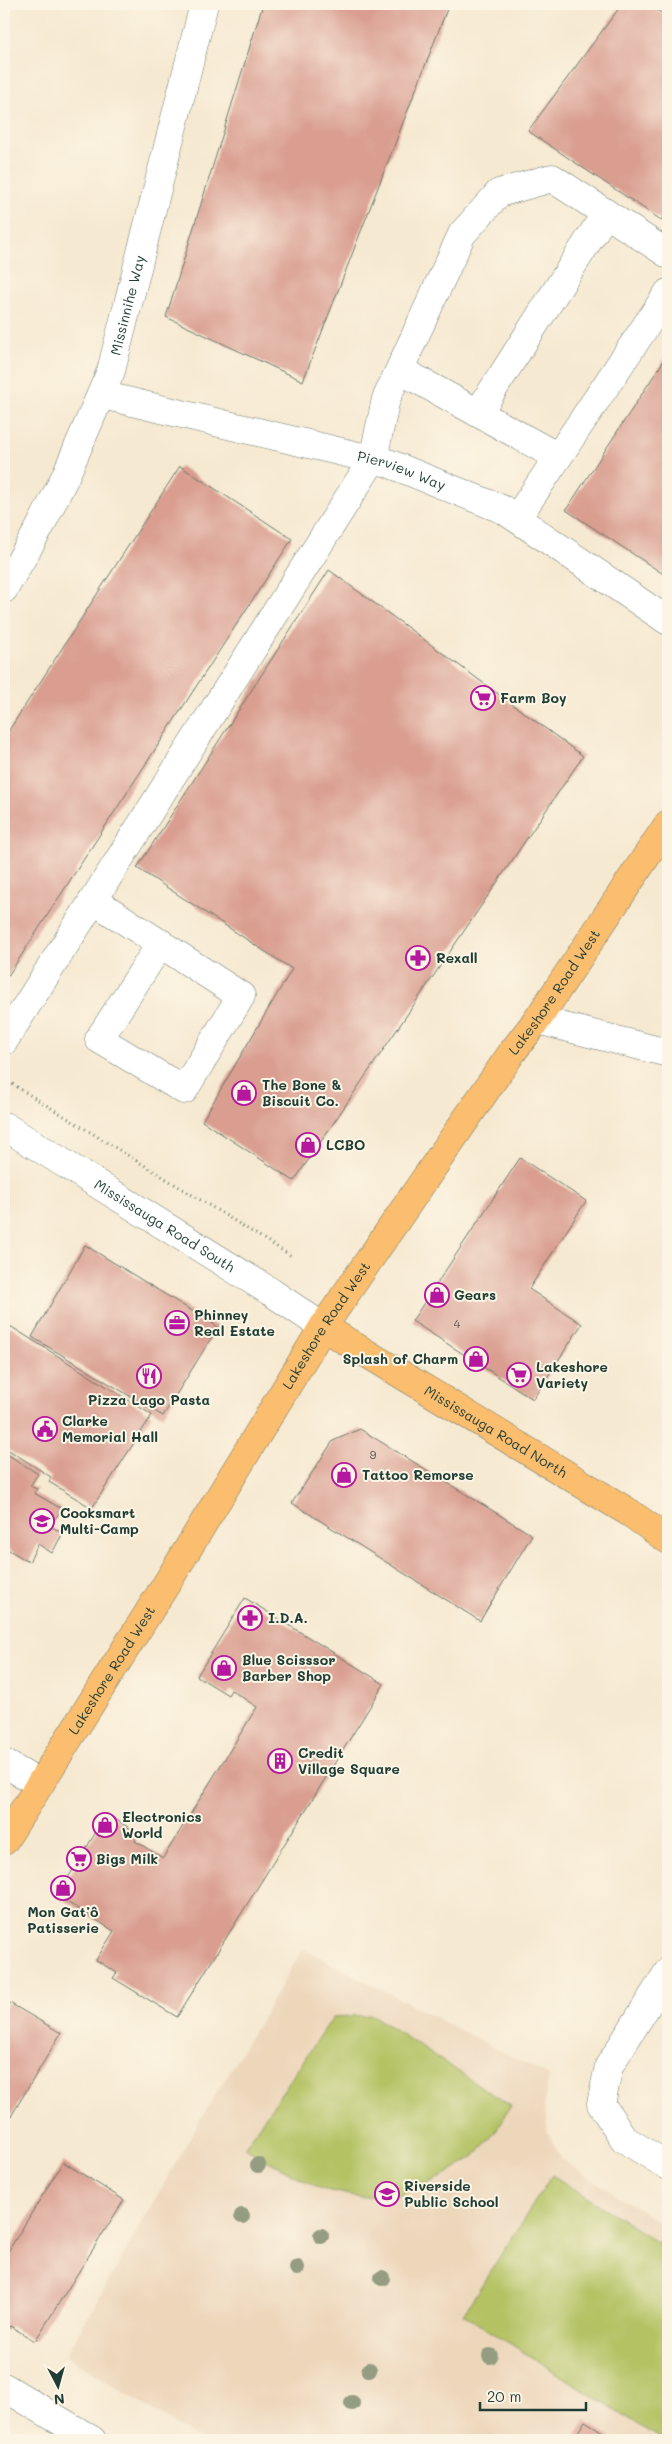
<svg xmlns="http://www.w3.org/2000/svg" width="672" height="2444" font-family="Mali,sans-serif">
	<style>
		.built { fill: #edd7bb }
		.green { fill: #b4c264; stroke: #6a804c }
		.building { fill: #d99e90 }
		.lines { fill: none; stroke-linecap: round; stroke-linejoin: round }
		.minor-casing { stroke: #6a796b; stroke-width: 29 }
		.major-casing { stroke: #6a796b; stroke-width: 29 }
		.path { stroke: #6a796b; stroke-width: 3; stroke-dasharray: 1 4; stroke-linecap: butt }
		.minor { stroke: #fff; stroke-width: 28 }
		.major { stroke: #fbbd6e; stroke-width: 28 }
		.tree { fill: #949d81 }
		.labels { text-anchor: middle; stroke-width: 4; stroke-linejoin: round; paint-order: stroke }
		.number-label { font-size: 11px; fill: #4e554b }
		.street-label { font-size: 14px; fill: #1f3d34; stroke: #fcf5e5 }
		.poi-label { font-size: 14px; font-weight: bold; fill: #1f3d34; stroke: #fcf5e5; text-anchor: start }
	</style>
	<rect width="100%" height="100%" fill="#fcf5e5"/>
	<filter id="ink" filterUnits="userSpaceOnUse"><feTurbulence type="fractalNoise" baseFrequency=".02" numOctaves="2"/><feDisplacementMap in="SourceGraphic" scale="10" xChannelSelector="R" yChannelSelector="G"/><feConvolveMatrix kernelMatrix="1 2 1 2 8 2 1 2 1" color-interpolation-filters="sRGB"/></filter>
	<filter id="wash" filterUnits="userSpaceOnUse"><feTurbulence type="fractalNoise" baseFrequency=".0096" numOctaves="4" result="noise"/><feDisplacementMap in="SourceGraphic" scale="20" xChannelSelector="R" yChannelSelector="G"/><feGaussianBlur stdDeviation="1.12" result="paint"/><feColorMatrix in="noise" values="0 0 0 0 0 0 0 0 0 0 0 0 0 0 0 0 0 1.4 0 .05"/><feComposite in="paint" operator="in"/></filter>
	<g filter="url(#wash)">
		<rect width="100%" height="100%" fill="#f6e9d1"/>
		<path class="built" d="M303,1949L549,2076L544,2104L548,2133L561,2159L668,2228V2440H200L66,2356L202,2117Z"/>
		<path class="green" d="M372,2015L511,2106L496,2131L475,2156L442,2177L400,2195L361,2197L321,2189L244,2148L333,2017Z
			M552,2175L668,2249V2432L663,2440L463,2314Z"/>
		<g id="blocks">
			<path class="building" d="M263,4H449L303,381L166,317Z
				M622,4H647L668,17V212L661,220L528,131Z
				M668,354V577L566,510Z
				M180,466L292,539L4,982V738Z
				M329,570L583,756L294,1181L202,1121L292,969L137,868Z
				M520,1158L586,1201L529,1289L582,1324L533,1399L412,1321Z
				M85,1245L218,1327L163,1416L32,1337Z
				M10,1326L152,1415L92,1508L49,1482L51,1477L4,1447V1335Z
				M360,1429L532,1535L480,1621L292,1503L333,1441Z
				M4,1452L38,1474L30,1486L37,1489L34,1493L62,1509L50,1526L63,1533L52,1553L38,1544L29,1562L4,1547Z
				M245,1598L384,1684L177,2017L113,1978L117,1973L96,1960L114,1931L57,1896L107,1814L139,1834L135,1841L163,1858L257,1707L231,1690L228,1695L197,1676Z
				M8,2002L61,2033L4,2128V2010Z
				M63,2162L124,2200L35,2341L10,2326L6,2331L4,2330V2258Z
				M585,2421L616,2440H573Z"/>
		</g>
	</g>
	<g filter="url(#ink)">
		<use href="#blocks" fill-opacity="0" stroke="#6a796b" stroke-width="1"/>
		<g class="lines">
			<defs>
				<g id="minor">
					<path d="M400,370L558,457"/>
					<path id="s1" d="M102,395L388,463L504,510L668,621"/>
					<path d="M478,413L606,213"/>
					<path d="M517,518L668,293"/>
					<path id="s2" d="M4,589L39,529L65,477L111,371L204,4"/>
					<path d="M93,900L241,996L184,1090L99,1039L161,943"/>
					<path d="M537,1020L668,1053"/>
					<path d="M4,1041L373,459L386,399L462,234L499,193L552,178L668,254"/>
					<path id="s3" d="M4,1126L271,1292L323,1327"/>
					<path d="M4,1763L40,1784"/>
					<path d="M668,1972L609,2066L601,2104L624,2139L668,2166"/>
					<path d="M4,2387L92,2440"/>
				</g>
				<g id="major">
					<path id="s4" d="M323,1327L630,1513L668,1540"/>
					<path id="s5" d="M4,1841L167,1583L323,1327L513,1051L537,1020L668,824"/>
				</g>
			</defs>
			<use href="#minor" class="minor-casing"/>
			<use href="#major" class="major-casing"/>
			<path class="path" d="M4,1079L293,1257"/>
			<use href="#minor" class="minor"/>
			<use href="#major" class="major"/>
		</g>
		<g class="tree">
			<circle cx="258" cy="2165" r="8"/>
			<circle cx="242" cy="2216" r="8"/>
			<circle cx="321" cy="2236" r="8"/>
			<circle cx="297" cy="2268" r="8"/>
			<circle cx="382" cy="2278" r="8"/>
			<circle cx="490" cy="2356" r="8"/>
			<circle cx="369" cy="2370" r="8"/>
			<circle cx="352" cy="2403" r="8"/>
		</g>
	</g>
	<defs>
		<symbol id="supermarket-ring" viewBox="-11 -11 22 22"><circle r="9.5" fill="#fcf5e5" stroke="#b5179e" stroke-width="1.5"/><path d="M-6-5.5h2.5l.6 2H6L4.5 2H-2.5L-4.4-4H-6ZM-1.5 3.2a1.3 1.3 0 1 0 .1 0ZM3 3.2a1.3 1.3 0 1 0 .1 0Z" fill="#b5179e"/></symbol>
		<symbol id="pharmacy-ring" viewBox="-11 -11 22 22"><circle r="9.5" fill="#fcf5e5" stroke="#b5179e" stroke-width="1.5"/><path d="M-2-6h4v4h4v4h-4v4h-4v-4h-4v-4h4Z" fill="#b5179e"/></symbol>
		<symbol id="shop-ring" viewBox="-11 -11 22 22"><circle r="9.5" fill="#fcf5e5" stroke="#b5179e" stroke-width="1.5"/><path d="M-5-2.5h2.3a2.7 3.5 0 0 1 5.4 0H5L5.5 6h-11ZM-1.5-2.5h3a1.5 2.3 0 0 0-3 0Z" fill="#b5179e"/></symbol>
		<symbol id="office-ring" viewBox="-11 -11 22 22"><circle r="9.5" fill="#fcf5e5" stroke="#b5179e" stroke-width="1.5"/><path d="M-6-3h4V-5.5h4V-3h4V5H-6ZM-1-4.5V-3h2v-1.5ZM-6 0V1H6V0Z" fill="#b5179e"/></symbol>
		<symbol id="restaurant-ring" viewBox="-11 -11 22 22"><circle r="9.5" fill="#fcf5e5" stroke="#b5179e" stroke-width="1.5"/><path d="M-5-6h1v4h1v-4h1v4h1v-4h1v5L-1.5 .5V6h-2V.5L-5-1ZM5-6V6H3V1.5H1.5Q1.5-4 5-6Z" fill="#b5179e"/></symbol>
		<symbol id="civic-ring" viewBox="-11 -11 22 22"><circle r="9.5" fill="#fcf5e5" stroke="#b5179e" stroke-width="1.5"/><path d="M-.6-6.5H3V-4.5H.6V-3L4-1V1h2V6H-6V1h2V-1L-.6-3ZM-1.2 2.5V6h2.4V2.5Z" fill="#b5179e"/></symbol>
		<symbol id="university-ring" viewBox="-11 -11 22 22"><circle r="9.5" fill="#fcf5e5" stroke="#b5179e" stroke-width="1.5"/><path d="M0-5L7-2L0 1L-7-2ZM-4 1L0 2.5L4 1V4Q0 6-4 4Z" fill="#b5179e"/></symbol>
		<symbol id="building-ring" viewBox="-11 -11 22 22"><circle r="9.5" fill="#fcf5e5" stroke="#b5179e" stroke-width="1.5"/><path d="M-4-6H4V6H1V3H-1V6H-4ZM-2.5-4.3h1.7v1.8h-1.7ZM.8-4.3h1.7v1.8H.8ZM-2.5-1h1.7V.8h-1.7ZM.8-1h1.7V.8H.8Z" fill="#b5179e"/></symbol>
		<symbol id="school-ring" viewBox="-11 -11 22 22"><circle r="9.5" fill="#fcf5e5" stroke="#b5179e" stroke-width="1.5"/><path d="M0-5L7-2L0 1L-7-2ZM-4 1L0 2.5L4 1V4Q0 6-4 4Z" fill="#b5179e"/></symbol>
	</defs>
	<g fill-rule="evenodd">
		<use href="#supermarket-ring" x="469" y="684" width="28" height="28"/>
		<use href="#pharmacy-ring" x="404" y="944" width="28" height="28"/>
		<use href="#shop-ring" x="230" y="1079" width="28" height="28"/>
		<use href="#shop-ring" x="294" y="1131" width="28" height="28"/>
		<use href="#shop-ring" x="423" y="1281" width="28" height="28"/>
		<use href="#office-ring" x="163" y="1309" width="28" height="28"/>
		<use href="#shop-ring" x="462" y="1345" width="28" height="28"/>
		<use href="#supermarket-ring" x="505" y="1361" width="28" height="28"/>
		<use href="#restaurant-ring" x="135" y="1362" width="28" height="28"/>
		<use href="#civic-ring" x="31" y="1415" width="28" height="28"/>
		<use href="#shop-ring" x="330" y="1461" width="28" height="28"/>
		<use href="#university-ring" x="28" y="1507" width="28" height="28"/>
		<use href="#pharmacy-ring" x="236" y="1604" width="28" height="28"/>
		<use href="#shop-ring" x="210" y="1654" width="28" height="28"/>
		<use href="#building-ring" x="266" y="1747" width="28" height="28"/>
		<use href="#shop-ring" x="91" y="1811" width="28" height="28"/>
		<use href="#supermarket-ring" x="65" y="1845" width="28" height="28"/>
		<use href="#shop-ring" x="49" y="1874" width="28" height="28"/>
		<use href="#school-ring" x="373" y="2180" width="28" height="28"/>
	</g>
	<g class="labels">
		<g class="number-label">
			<text x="457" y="1328">4</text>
			<text x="373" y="1459">9</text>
		</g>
		<g class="street-label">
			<text dy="5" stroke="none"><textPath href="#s2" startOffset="311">Missinnihe Way</textPath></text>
			<text dy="5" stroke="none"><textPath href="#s1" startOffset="309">Pierview Way</textPath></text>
			<text dy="5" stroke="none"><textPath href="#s5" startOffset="1012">Lakeshore Road West</textPath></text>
			<text dy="5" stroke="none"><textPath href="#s3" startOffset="189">Mississauga Road South</textPath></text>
			<text dy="5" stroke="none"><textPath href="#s5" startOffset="608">Lakeshore Road West</textPath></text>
			<text dy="5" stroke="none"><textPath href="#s4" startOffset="202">Mississauga Road North</textPath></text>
			<text dy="5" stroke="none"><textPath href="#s5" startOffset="202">Lakeshore Road West</textPath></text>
		</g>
		<g class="poi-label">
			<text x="500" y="703">Farm Boy</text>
			<text x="436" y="963">Rexall</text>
			<text x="262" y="1090">The Bone &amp;<tspan x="262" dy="16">Biscuit Co.</tspan></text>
			<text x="326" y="1150">LCBO</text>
			<text x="454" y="1300">Gears</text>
			<text x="194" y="1320">Phinney<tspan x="194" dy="16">Real Estate</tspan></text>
			<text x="458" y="1364" text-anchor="end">Splash of Charm</text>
			<text x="536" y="1372">Lakeshore<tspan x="536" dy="16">Variety</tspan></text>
			<text x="149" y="1405" text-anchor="middle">Pizza Lago Pasta</text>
			<text x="62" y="1426">Clarke<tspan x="62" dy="16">Memorial Hall</tspan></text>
			<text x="362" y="1480">Tattoo Remorse</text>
			<text x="60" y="1518">Cooksmart<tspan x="60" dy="16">Multi-Camp</tspan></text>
			<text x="268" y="1623">I.D.A.</text>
			<text x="242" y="1665">Blue Scisssor<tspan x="242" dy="16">Barber Shop</tspan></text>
			<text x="298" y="1758">Credit<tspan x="298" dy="16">Village Square</tspan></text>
			<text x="122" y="1822">Electronics<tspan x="122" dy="16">World</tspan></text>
			<text x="96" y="1864">Bigs Milk</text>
			<text x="63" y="1917" text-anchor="middle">Mon Gat’ô<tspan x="63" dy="16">Patisserie</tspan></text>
			<text x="404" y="2191">Riverside<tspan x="404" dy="16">Public School</tspan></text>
		</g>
	</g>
	<rect width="672" height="2444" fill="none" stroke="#fcf5e5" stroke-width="20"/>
	<g transform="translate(58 2386) rotate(174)" stroke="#fcf5e5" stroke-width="4" paint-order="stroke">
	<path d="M0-4L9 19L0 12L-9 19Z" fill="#1f3d34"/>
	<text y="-8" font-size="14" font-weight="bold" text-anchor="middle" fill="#1f3d34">N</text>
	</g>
	<path d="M480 2402v8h106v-8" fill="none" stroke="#1f3d34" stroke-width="2.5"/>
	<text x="487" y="2402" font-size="15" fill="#1f3d34" stroke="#fcf5e5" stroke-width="4" paint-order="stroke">20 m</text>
</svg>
